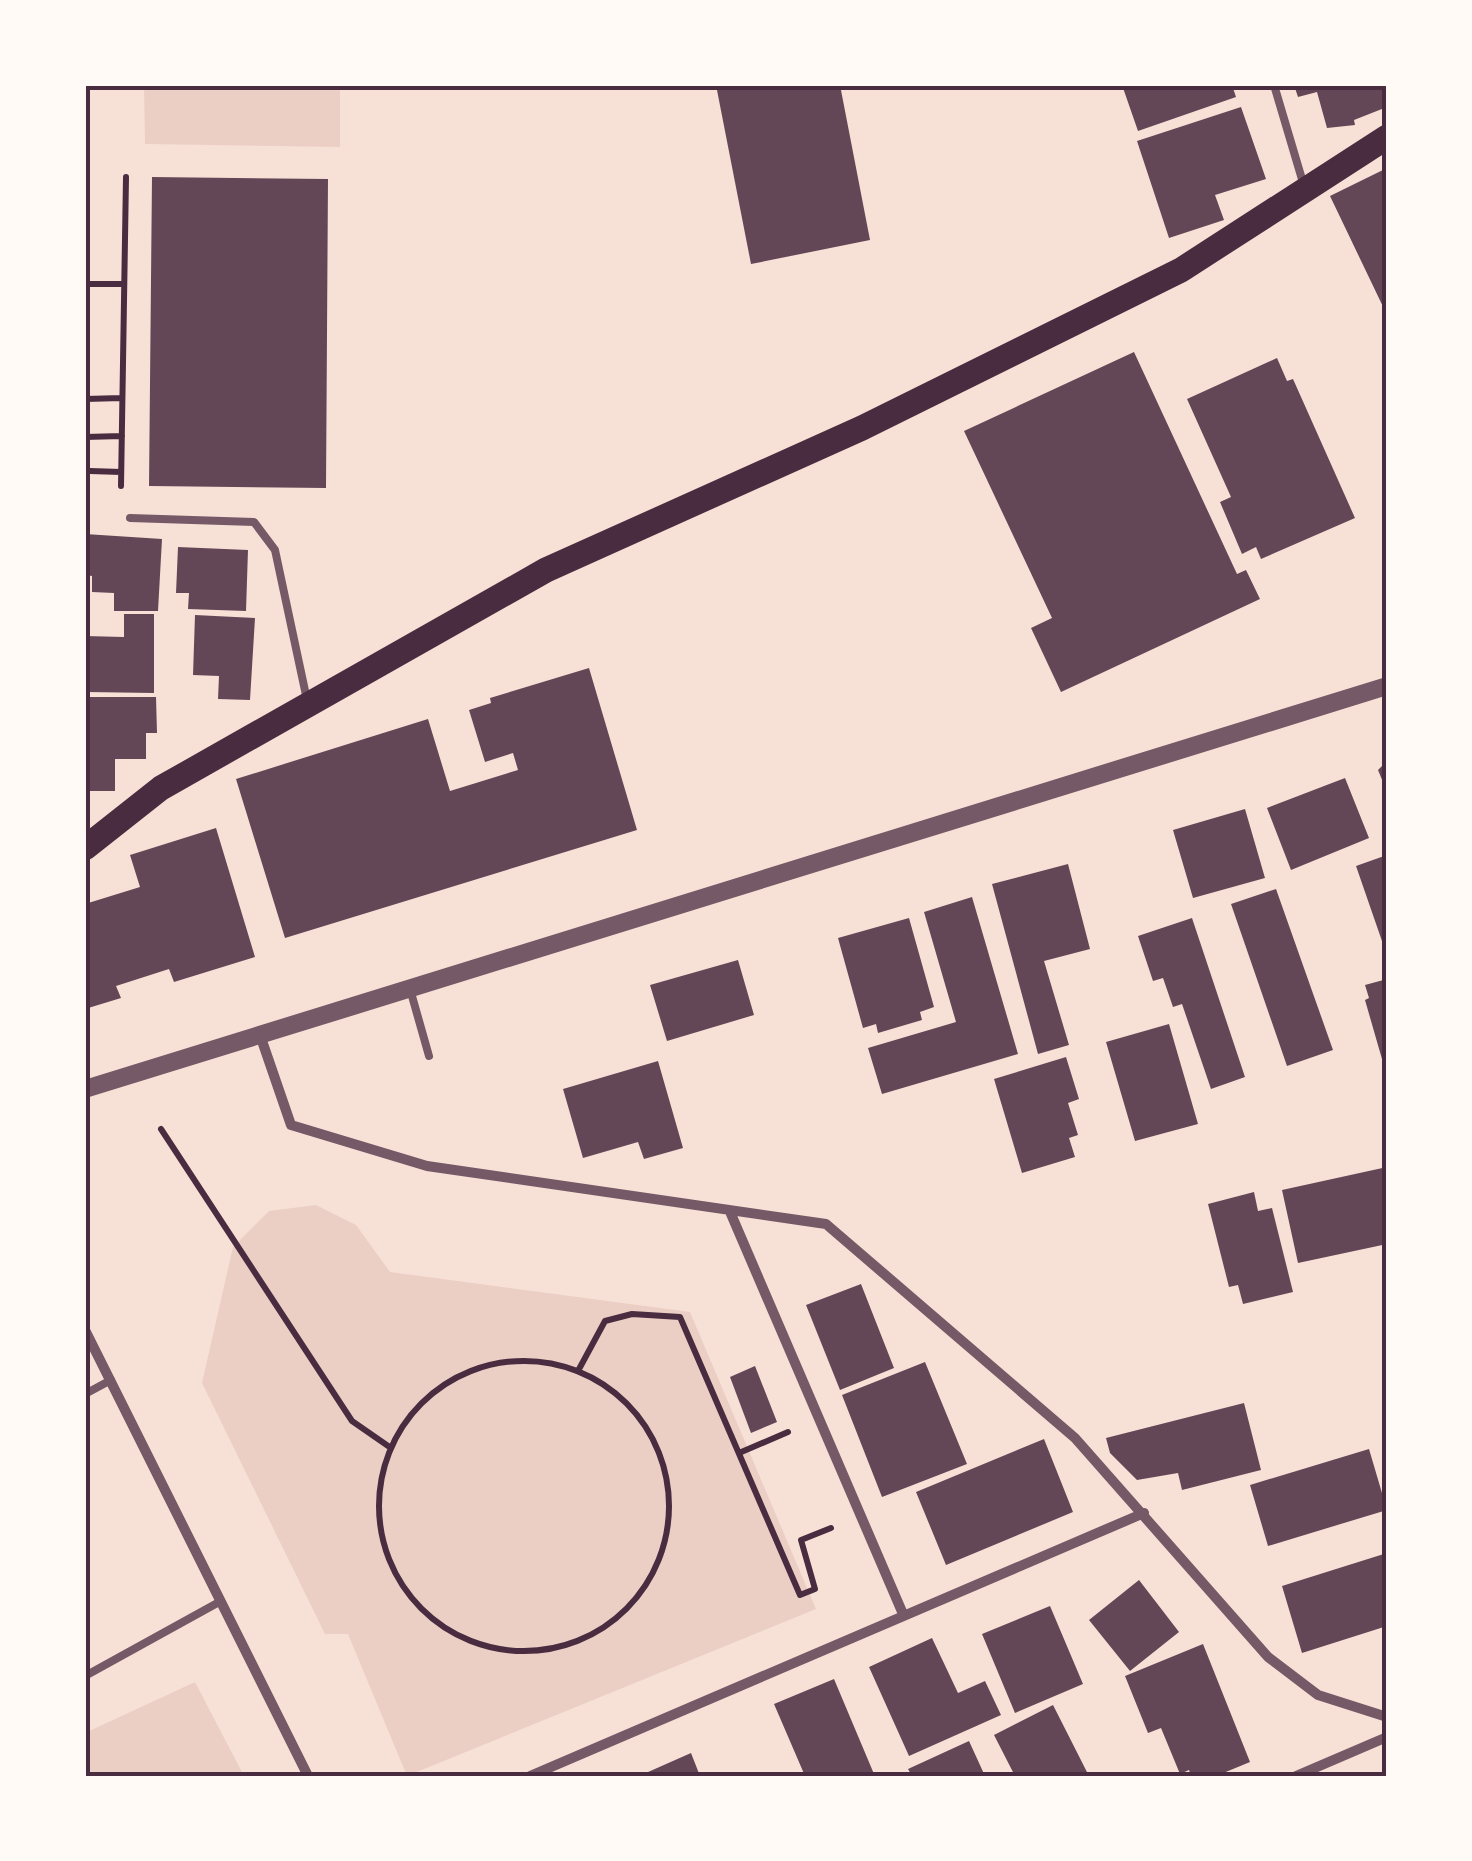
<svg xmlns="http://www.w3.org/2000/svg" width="1472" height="1861" font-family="Poppins,sans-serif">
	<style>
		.green { fill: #ebcfc5 }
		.building { fill: #644757 }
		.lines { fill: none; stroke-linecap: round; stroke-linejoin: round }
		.path { stroke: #4a2c40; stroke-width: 6 }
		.service { stroke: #755966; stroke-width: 8 }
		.minor { stroke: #755966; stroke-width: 10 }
		.tertiary { stroke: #755966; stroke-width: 18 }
		.primary { stroke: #4a2c40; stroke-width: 25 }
		.neatline { fill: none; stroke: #4a2c40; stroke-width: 4 }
	</style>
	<rect width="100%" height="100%" fill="#f7e1d7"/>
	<path class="green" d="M144,85H340V147L145,144Z
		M316,1205L356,1225L390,1272L690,1312L816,1609L407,1776L348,1634H325L202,1383L233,1247L269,1211Z
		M195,1682L244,1776H85V1733Z"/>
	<path class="building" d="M716,85H840L870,240L751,264Z
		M1122,85H1232L1236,97L1138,131Z
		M1294,85H1387V107L1354,120L1355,125L1327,128L1317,92L1298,97Z
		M1241,107L1266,179L1215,195L1224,220L1169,238L1137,141Z
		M1387,168V315L1330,196Z
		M152,177L328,179L326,488L149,486Z
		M1134,352L1237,574L1246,570L1260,599L1061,692L1031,628L1052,618L964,431Z
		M1277,358L1287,381L1293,379L1355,518L1261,559L1256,547L1242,554L1220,502L1231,497L1187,399Z
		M85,534L162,539L158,611H114V593L92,592V576L85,575Z
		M178,547L248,550L246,611L188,609L189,593H176Z
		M124,614H154V693L85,692V636L124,637Z
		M195,615L255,618L250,700L218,699L219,676L193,675Z
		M589,668L637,830L285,938L236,779L428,719L450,791L518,770L513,753L485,762L469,710L491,703L490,698Z
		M85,697H156L157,733H146V759H115V791H85Z
		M1387,761V792L1378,770Z
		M1345,778L1369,838L1291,870L1267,808Z
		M1245,809L1265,878L1193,898L1173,830Z
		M216,828L255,957L174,982L169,969L116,986L121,998L85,1009V904L140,887L130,855Z
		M1387,855V943L1383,944L1356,866Z
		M1068,864L1090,949L1044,961L1069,1045L1038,1054L992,884Z
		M1276,889L1333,1050L1287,1066L1231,904Z
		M972,897L1018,1054L882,1094L868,1048L956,1022L924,912Z
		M909,918L934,1007L920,1012L922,1020L878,1033L876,1024L863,1028L838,938Z
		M1192,918L1245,1077L1211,1089L1182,1004L1173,1007L1163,978L1153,981L1138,936Z
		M738,960L754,1015L667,1041L650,985Z
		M1387,979V1073H1386L1365,1000L1369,998L1365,985Z
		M1169,1024L1198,1124L1135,1141L1106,1042Z
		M1066,1057L1079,1099L1068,1103L1078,1135L1069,1138L1075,1157L1022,1173L994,1079Z
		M658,1061L683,1148L644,1159L638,1142L583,1158L563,1089Z
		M1387,1167V1244L1298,1263L1282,1190Z
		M1254,1192L1258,1211L1272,1208L1293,1292L1243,1304L1238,1285L1229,1287L1208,1204Z
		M861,1284L894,1368L840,1390L806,1305Z
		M925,1362L967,1464L882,1497L842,1395Z
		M755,1366L777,1422L751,1433L730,1377Z
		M1244,1403L1261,1470L1182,1490L1178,1473L1137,1480L1110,1453L1106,1438Z
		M1044,1439L1073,1512L946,1565L916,1492Z
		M1369,1449L1387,1510L1268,1546L1250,1485Z
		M1387,1553V1626L1302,1653L1282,1586Z
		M1139,1580L1179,1632L1130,1671L1089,1620Z
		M1050,1606L1083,1684L1015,1713L982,1634Z
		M932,1638L958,1693L985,1681L1001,1715L909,1756L869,1667Z
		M1203,1644L1250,1762L1216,1776H1191L1189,1770L1180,1774L1161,1728L1148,1733L1125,1676Z
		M834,1679L874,1774L868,1776H805L774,1704Z
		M1053,1705L1089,1776H1015L994,1735Z
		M969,1741L985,1776H912L908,1769Z
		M691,1753L700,1776H639Z"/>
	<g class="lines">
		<path class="path" d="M86,284H124
			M85,386L87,179
			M85,399L122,398
			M85,437L122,436
			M90,471L121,472
			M121,486L126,177
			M161,1129L352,1421L391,1448
			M379 1506a145 145 0 1 1 290 0a145 145 0 1 1-290 0Z
			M578,1371L605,1321L632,1314L680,1317L800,1595L815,1589L801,1540L831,1528
			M739,1453L788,1432"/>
		<path class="service" d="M1274,85L1304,186
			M130,518L254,522L275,550L307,700
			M410,989L429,1056
			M85,1394L111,1380
			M85,1676L221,1601"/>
		<path class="minor" d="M260,1035L291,1125L427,1166L826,1224L1075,1438L1268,1657L1318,1695L1387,1717
			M731,1214L903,1614
			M85,1330L308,1776
			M530,1776L1144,1513
			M1296,1776L1387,1737"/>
		<path class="tertiary" d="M85,1089L1387,686"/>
		<path class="primary" d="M85,848L161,788L546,570L862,428L1181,270L1387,137"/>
	</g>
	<rect width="1472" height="1861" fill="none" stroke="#fffaf5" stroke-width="175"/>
	<rect x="88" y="88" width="1296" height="1686" class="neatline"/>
</svg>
